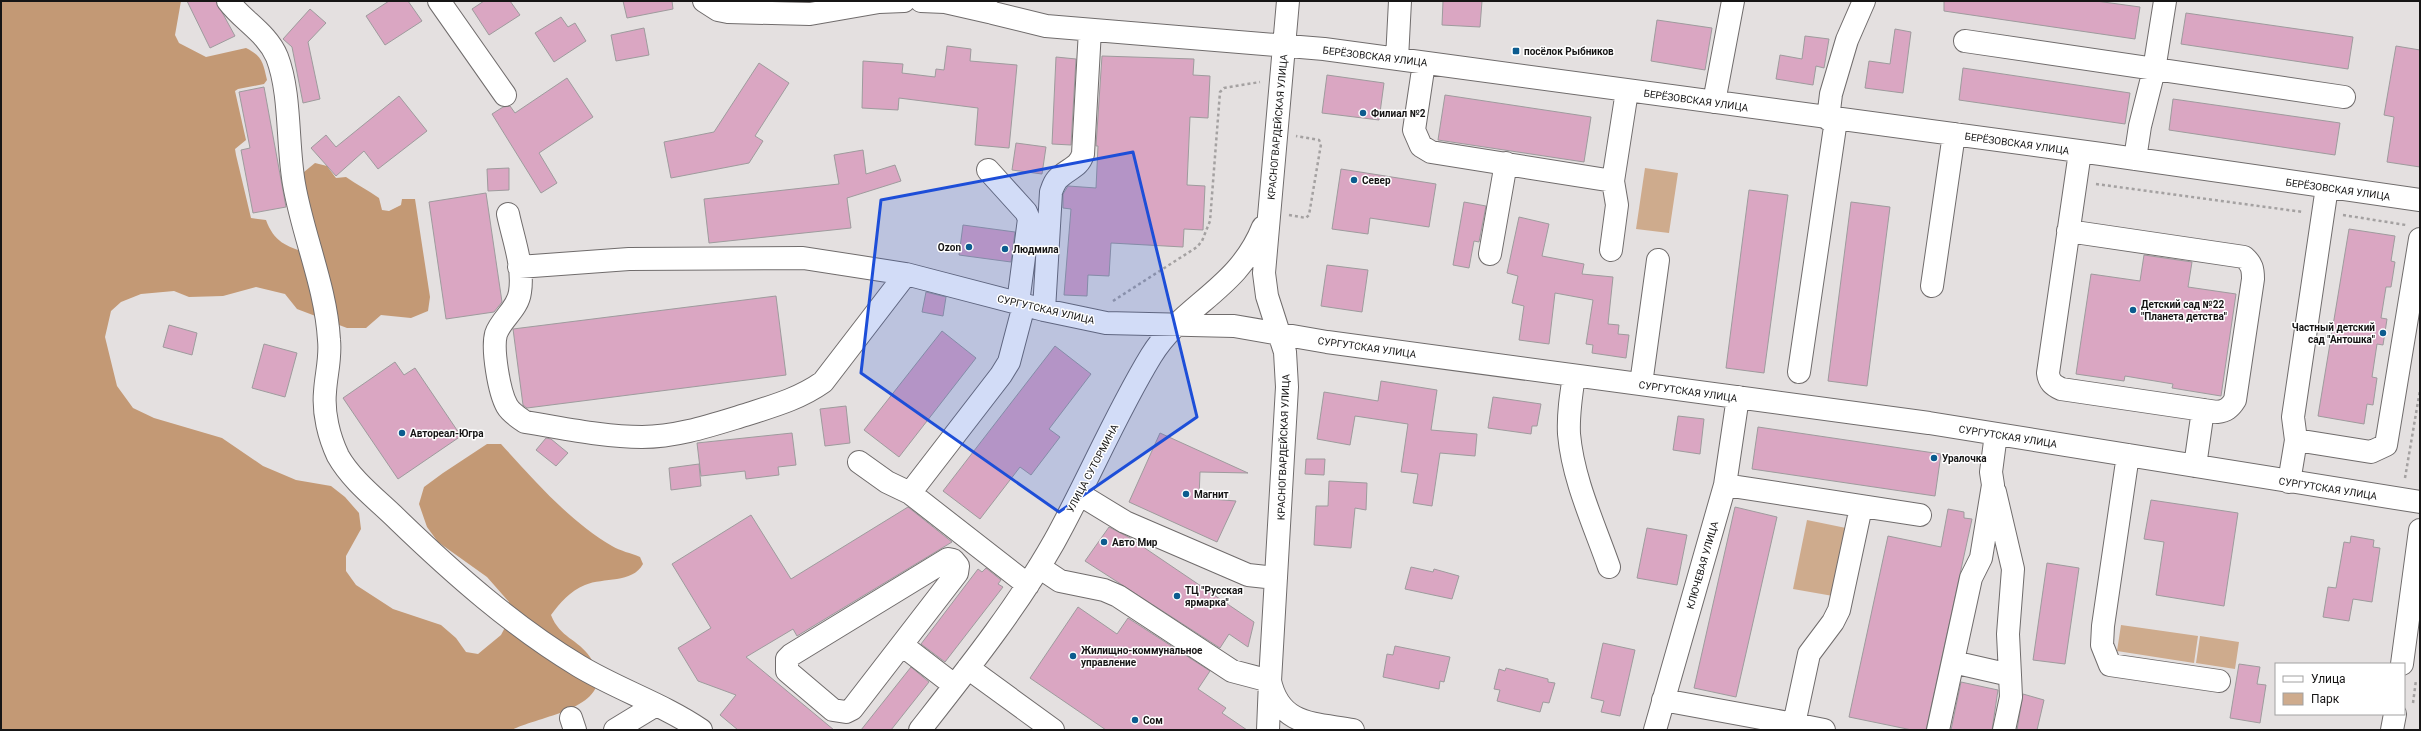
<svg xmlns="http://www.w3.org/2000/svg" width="2421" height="731" font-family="Roboto,sans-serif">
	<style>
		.green { fill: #ceab8d }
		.forest { fill: #c39975 }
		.building { fill: #daa6c2; stroke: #9e9b9d }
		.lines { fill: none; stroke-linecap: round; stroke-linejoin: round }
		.minor-casing { stroke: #706c6c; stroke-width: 24 }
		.path { stroke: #a4a1a1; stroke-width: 2.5; stroke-dasharray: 3 3; stroke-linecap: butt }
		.minor { stroke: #fff; stroke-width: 22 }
		.marked { fill: #1d4ed8; fill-opacity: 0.2; stroke: #1d4ed8; stroke-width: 3; stroke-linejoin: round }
		.poi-dot { fill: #0c5c8f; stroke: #fff; stroke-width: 1.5 }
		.labels { text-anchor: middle; stroke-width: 3; stroke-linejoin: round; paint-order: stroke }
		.poi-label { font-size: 10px; font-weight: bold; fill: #161515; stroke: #fff; text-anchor: start }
		.street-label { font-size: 10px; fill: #161515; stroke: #fff }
	</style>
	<rect width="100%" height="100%" fill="#e4e0e0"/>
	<path class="green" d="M1645,168L1678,173L1669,233L1636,229Z
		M1807,520L1846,528L1833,596L1793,589Z
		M2121,625L2198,636L2194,663L2117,651Z
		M2200,636L2239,642L2235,669L2196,663Z"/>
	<path class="forest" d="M1,1H181L175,35L179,43L206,57L246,48C262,56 263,62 267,80L264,84L238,89L235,91L246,140L235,149L236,155L251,218L266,220C274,242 286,246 307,253L304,172L315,163L327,166L336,178L346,177C357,185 368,190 379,198L382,210L389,211L401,205L402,199H415L430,297L428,311L411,318L381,315L366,328H347L297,309L285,294L256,287L223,296L189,297L174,291L141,294L121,302L111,311L105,337L117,386L133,408L154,418L222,438L263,466L296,480L331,486L345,497L359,513L361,529L346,556V571L356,585L393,609L441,625L456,638L466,652L478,654L501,635L511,616L509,602L487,577L438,542L427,527L419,504L424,487L443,473L487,444H501C534,480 569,521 612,546C620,551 631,553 640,557L643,564C632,584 604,577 585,585C570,591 560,603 551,615C560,638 578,639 590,657C623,708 540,715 512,730H1Z"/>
	<path class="building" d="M187,1H216L235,36L210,48Z
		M389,1H408L422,21L385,45L366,16Z
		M484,1H510L520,15L489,35L472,9Z
		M623,1H672L673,9L627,18Z
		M1443,1H1482L1480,27L1442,25Z
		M1944,1H2096L2140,7L2135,39L1944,11Z
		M310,9L326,23L308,42L320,99L303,103L292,47L283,39Z
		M2186,13L2353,37L2348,69L2181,44Z
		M561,17L568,27L575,23L586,41L554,62L535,33Z
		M1657,20L1712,28L1705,70L1651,61Z
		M644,28L649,55L616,61L611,35Z
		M1895,29L1911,32L1903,93L1865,88L1869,61L1890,64Z
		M1805,36L1829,39L1824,68L1816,66L1813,85L1776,79L1780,55L1802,59Z
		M947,46L971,49L970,61L1017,65L1009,148L975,145L978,108L899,98L898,110L862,108L863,61L903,64L902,73L935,77L936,69L944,70Z
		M2396,46L2420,50V167L2387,162L2394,117L2384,115Z
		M1102,56L1194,59L1193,75L1210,76L1208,118L1190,117L1187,185L1205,186L1203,230L1184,229L1183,247L1111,243L1109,276L1088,275L1087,296L1064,295L1071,209L1063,208V194L1068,186L1096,188L1098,146H1096Z
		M1056,57L1076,59L1071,145L1052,144Z
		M759,63L789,83L755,136L763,141L749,163L671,178L664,142L714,132Z
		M1963,68L2130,93L2125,124L1959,100Z
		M1327,75L1384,83L1379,120L1322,113Z
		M567,78L593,117L539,153L557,183L541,193L492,114L503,107L510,106L515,113Z
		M264,87L286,207L253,213L241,150L250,148L239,92Z
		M1445,95L1591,117L1584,162L1438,140Z
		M399,96L427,131L378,169L364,151L336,176L311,148L326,135L336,147Z
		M2173,99L2340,123L2335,155L2169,130Z
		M1016,143L1046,147L1042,174L1012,170Z
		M863,150L866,174L895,165L901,181L847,198L851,228L709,243L704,199L839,184L834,155Z
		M509,168V190L488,191L487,169Z
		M1341,169L1436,184L1429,227L1370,218L1368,234L1332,229Z
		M1749,190L1788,195L1764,373L1726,368Z
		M486,193L502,302L494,312L446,319L429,202Z
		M1464,202L1486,206L1479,242L1474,241L1469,268L1453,265Z
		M1851,202L1890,207L1867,386L1828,381Z
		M1519,217L1549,224L1542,256L1584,264L1582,274L1613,277L1608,324L1619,325L1618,334L1629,335L1626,358L1592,353L1593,345L1586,344L1593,300L1555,293L1549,344L1519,340L1524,306L1512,303L1518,276L1507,273Z
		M963,225L1015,232L1011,262L959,255Z
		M2349,229L2395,236L2391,261L2395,262L2391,287H2386L2381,318L2387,319L2383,345L2377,344L2372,377L2377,378L2373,405L2367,404L2364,424L2318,416Z
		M2144,255L2192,262L2188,287L2236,294L2221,396L2172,388L2173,384L2125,376L2124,381L2076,374L2091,274L2140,281Z
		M1327,265L1368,270L1362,312L1321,306Z
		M926,292L946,297L943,316L922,312Z
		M776,296L786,375L527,408L523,405L513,329Z
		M169,325L197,333L192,355L163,347Z
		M942,331L976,358L899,457L864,430Z
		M264,344L297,353L285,397L252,388Z
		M1055,346L1091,374L1049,429L1060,437L1031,475L1020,467L980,519L943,491Z
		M395,362L404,375L415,368L461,436L398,479L343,398Z
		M1381,381L1437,390L1431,430L1477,434L1475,456L1440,453L1432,506L1413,503L1418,474L1401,472L1408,424L1355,416L1350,445L1317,439L1324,392L1378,401Z
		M1493,397L1541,404L1537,426H1532L1531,434L1488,428Z
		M846,406L850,443L825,446L820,409Z
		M1678,416L1704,419L1700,454L1673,450Z
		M1758,427L1941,454L1935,496L1752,469Z
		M792,433L796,465L778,467L779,475L746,479L745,471L701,476L697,443Z
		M1160,433L1248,473L1200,472L1199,498L1236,501L1217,542L1129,502Z
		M546,438L551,439L568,453L556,466L536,450Z
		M1306,459H1325L1324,475L1305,474Z
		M699,464L701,486L671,490L669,468Z
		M1329,481L1367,483L1366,510L1355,508L1351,548L1314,545L1316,506H1328Z
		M2151,500L2238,513L2224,606L2156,595L2164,542L2144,539Z
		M908,507L952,542L797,636L793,629L746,657L834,730H738L720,715L736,695L698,681L678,648L711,628L672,564L751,515L791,579Z
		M1735,507L1777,517L1736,697L1694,688Z
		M1948,509L1964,512V518L1972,519L1926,730H1912L1849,717L1888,536L1941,547Z
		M1109,527L1130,538L1254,622L1248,647L1229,634L1220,648L1085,561Z
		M1647,528L1687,535L1677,585L1637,578Z
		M2351,536L2374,540L2373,547L2380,548L2372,602L2353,599L2349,621L2323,617L2328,587L2336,588L2344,542L2350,543Z
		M2047,563L2079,568L2065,664L2033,660Z
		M1411,567L1433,572L1434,569L1459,576L1452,599L1405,589Z
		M986,568L1001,580L998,584L1003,587L945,662L921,644L978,569L982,572Z
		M1078,607L1117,634L1128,618L1210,671L1198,689L1226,708L1222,713L1247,730H1106L1030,678Z
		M1603,643L1635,650L1620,716L1601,712L1604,701L1591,698Z
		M1395,646L1450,657L1444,682L1440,681L1439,689L1383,677L1387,654L1393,655Z
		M2239,664L2260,667L2257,684L2266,685L2260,723L2230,718Z
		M911,667L929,682L891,730H861Z
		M1506,668L1548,679V682L1555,683L1549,703L1543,702L1540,712L1497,701L1500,690L1494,689L1499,669L1505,671Z
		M1961,682L1998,690L1992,730H1951Z
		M2023,694L2044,700L2037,730H2017Z"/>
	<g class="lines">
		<defs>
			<path id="minor" d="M228,1C243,21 267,33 277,57C291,93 287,145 294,184C303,236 326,287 329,340C331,358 326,374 325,392C323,413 329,437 338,456C352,481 379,501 399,521C454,574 514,627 579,666C619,690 663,704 701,730
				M439,1L505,95
				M704,1L718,10L728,12L810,14L879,2L904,1
				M921,1L945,2L989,12
				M975,1L993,13L1046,26L1324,49L2101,154L2420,200
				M1288,1L1264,273L1267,296L1285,352L1287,387L1270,681C1280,726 1314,723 1353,730
				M1965,41L2344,97
				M1397,59L1400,1
				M1424,63L1414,130L1421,146L1431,152L1613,181
				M1714,102L1733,1
				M1828,119L1831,94L1847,40L1864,1
				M2135,159L2140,126L2154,70L2165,1
				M988,170L1026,212L1029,219L1018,303
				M508,214C513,238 524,267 520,292C518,309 501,319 496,334C492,349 499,392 507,406C511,413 518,417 525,422C563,428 603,437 642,437C677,437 712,425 745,415C773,406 799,399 823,382L906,274
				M2068,231L2244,257C2252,264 2253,269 2253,279L2235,400C2230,408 2226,411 2217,412L2061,389C2053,385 2049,382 2048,373L2080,152
				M1611,250L1617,205L1613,181L1627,91
				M1490,254L1506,163
				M519,267L629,259L803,258L906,274L1044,310L1106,323L1234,326L1327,342L1929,423L2420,502
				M1932,286L1954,134
				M1024,305L1009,362L1001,375L910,493L1028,585
				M1044,310L1051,192C1053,186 1055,180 1061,176C1070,168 1079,167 1083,154L1090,30
				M1799,372L1836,120
				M1574,376C1571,395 1568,414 1569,434C1573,480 1594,524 1609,567
				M1641,384L1658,260
				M2296,440L2371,452L2386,445L2420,239
				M2128,455L2103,626L2102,645L2110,665L2219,681
				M859,462L887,482L910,493
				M2195,466L2203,410
				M2289,482L2296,440L2293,417L2327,187
				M1725,485L1920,515
				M1995,492L2013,569L2008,634L2010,675
				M1079,494L1125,522L1248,575L1276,578
				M948,559L953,560L958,566L957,573L852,709L846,712L833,710L787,671V659L791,655Z
				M1039,567L1060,581L1104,590L1118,596L1232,671L1270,681L1268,730
				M902,645L954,685
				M1953,662L2010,675L2011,697L2004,730
				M2402,664L2420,530
				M968,668L1053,730
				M1663,700L1794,724L1809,654L1833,622L1839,610L1861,507
				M571,718L575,730
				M1794,724L1824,730
				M615,730L656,705
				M920,730C967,670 1016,609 1054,542C1088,481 1115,415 1151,356C1183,304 1238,290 1263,227
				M1655,730L1725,485L1738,397
				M1938,730L1971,578L1981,558L1993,485L1991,472L1996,434
				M2392,730L2395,714"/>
		</defs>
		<use href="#minor" class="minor-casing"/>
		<path class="path" d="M2096,184L2303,212
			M1289,215L1306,218L1309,215L1321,144L1319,140L1296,136
			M2343,215L2406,225
			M1113,301L1197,247L1202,241L1210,221L1220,92L1224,88L1260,82
			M2405,478L2420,390
			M2413,703L2416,680"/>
		<use href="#minor" class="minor"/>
	</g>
	<path class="marked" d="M1133,152L1197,417L1059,512L861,373L881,200Z"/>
	<g class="poi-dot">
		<rect x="1512" y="47" width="8" height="8" rx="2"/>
		<circle cx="1363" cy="113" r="4"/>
		<circle cx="1354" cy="180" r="4"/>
		<circle cx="969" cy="247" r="4"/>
		<circle cx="1005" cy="249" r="4"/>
		<circle cx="2133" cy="310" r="4"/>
		<circle cx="2383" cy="333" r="4"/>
		<circle cx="402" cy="433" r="4"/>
		<circle cx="1934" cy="458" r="4"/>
		<circle cx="1186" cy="494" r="4"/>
		<circle cx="1104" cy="542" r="4"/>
		<circle cx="1177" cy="596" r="4"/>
		<circle cx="1073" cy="656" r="4"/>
		<circle cx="1135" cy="720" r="4"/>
	</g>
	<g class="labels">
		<g class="poi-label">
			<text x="1524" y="55">посёлок Рыбников</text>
			<text x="1371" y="117">Филиал №2</text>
			<text x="1362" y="184">Север</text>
			<text x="961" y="251" text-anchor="end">Ozon</text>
			<text x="1013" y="253">Людмила</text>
			<text x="2141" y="308">Детский сад №22<tspan x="2141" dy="12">"Планета детства"</tspan></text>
			<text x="2375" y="331" text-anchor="end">Частный детский<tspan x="2375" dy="12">сад "Антошка"</tspan></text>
			<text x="410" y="437">Автореал-Югра</text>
			<text x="1942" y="462">Уралочка</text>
			<text x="1194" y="498">Магнит</text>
			<text x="1112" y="546">Авто Мир</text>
			<text x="1185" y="594">ТЦ "Русская<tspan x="1185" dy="12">ярмарка"</tspan></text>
			<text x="1081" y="654">Жилищно-коммунальное<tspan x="1081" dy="12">управление</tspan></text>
			<text x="1143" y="724">Сом</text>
		</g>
		<g class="street-label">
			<text transform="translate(1375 56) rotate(7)" y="4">БЕРЁЗОВСКАЯ УЛИЦА</text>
			<text transform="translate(1696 100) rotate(8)" y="4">БЕРЁЗОВСКАЯ УЛИЦА</text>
			<text transform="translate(1277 127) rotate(-85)" y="4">КРАСНОГВАРДЕЙСКАЯ УЛИЦА</text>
			<text transform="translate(2017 143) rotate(8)" y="4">БЕРЁЗОВСКАЯ УЛИЦА</text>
			<text transform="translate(2338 189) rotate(8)" y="4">БЕРЁЗОВСКАЯ УЛИЦА</text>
			<text transform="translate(1046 309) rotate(13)" y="4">СУРГУТСКАЯ УЛИЦА</text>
			<text transform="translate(1367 347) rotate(8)" y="4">СУРГУТСКАЯ УЛИЦА</text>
			<text transform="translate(1688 391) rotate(8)" y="4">СУРГУТСКАЯ УЛИЦА</text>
			<text transform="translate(2008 436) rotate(9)" y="4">СУРГУТСКАЯ УЛИЦА</text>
			<text transform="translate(1283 447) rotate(-88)" y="4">КРАСНОГВАРДЕЙСКАЯ УЛИЦА</text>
			<text transform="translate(1092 468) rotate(-62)" y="4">УЛИЦА СУТОРМИНА</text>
			<text transform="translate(2328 488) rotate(9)" y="4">СУРГУТСКАЯ УЛИЦА</text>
			<text transform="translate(1702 565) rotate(-74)" y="4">КЛЮЧЕВАЯ УЛИЦА</text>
		</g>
	</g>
	<rect width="2421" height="731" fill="none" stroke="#161515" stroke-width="4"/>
	<rect x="2275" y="663" width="130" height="52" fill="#ffffff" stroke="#a2a1a1"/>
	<rect x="2283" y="676" width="20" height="6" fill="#ffffff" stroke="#a2a1a1"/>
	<text x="2311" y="683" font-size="12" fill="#161515">Улица</text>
	<rect x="2283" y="693" width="20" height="12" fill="#ceab8d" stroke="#a2a1a1"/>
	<text x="2311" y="703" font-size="12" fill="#161515">Парк</text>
</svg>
